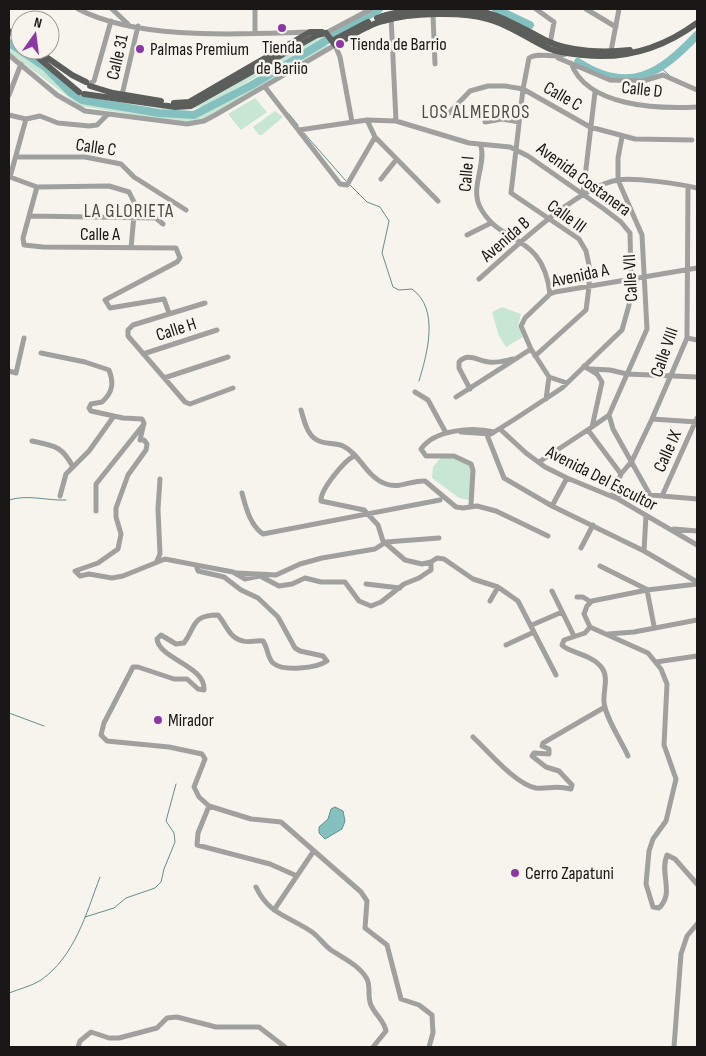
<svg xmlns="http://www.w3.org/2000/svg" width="706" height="1056" font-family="'Sofia Sans Condensed',sans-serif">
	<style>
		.green { fill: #c8e6d4 }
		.water { fill: #84c0c0; stroke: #648e8d }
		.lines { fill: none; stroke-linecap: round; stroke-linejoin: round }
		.stream { stroke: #648e8d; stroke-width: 1 }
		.river { stroke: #84c0c0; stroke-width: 8 }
		.minor { stroke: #a0a19f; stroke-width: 5 }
		.major { stroke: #5b5e5a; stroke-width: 6 }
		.poi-dot { fill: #8c37a6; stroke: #f7f4ee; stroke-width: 2 }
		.labels { text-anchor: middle; stroke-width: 5; stroke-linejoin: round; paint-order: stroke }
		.poi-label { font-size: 18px; fill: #191816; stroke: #f7f4ee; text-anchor: start }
		.street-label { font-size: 18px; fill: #191816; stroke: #f7f4ee }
		.neighbourhood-label { font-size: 19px; letter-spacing: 1px; fill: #4d4b46; stroke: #f7f4ee }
	</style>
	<rect width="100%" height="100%" fill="#f7f4ee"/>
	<path class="green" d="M326,32L329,35L209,104C191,111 176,110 157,108L159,105L183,108Z
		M328,42L327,47L208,119L184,123L80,106L9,52V46L40,68L73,98L82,103L180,118L198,115Z
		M255,98L267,112L241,130L228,114Z
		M275,111L283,117L262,135H259L253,127Z
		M502,307L521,314L518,326L523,337L506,347L499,336L492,312Z
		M442,456H456L474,465L469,500L459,498L432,478L433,467Z"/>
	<path class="water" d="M335,807L343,811L345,821L342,829L325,839L319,833V827L328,819L331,809Z"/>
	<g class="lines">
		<path class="stream" d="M661,68L669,75
			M289,114L298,125
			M304,133L346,181
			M350,185L367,202L380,207L389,221L382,253L393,287L399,290L412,289C440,309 427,354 419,381
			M9,500C28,494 47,501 66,500
			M9,713L44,726
			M85,917L114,908L126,898L155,888L161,882L164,869L175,842L174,833L166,821L176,784
			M9,993C19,989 32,986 41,980C75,956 86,914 100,877"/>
		<path class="river" d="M496,9L530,25
			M9,43L20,50
			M20,50L45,67L71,93L82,100L159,113L194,115L252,85L379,9
			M578,62C629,95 660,74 697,35"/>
		<path class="minor" d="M78,9C140,41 241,34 309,32
			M112,9L128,24
			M536,9L554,22L550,44
			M586,9L616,27
			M433,15L435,64
			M391,16L396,121
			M255,33V9
			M326,33L371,9
			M611,51L619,9
			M9,55L57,95L85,111L187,124L204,121L217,114L335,45L340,57L352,122
			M558,58L610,80L643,81L663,75L697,90
			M571,63C587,107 658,109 697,107
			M89,84L94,81L111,21
			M265,87L340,184L347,185L375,137
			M9,95L21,64
			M122,95L138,26
			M449,113L470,91L488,86H505L523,89L590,127L635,139L692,140
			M9,115L26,119L40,116L58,123L89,126L97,125L107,115
			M26,119L10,177L37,187L109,186L129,192L135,204L131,248
			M367,120L375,137L438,201
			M485,122L502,119L519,122
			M299,130L367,120L396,121L469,143L510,147L528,156L604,209L621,222L630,233L631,279L629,305L622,330L562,388L515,419L491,434L461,432
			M481,146C486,166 470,187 480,207C500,246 543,232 550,294
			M17,157H85L121,164L134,177L186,210
			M381,179L396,160
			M37,187L23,238L24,245L43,247L176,248L180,258L177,262L105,300L110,308L164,299L169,313
			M583,194L595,92
			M29,216L156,218L163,224
			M467,235L491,223
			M479,279C510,252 578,186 618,180C632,177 681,184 697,188
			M205,303L133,325L128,330V336L185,402L190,404L233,388
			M687,338L697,340
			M41,353L85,362L109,370C114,383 113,392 102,402L91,404L89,408L91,411L123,418L142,419L144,423L140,440H144L147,444L146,450L128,475L116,508V517L121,534L118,549L98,563L75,571L80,576L89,574L112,578L123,576L165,559L196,565
			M143,354L217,330
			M535,356L586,310L589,287V265L586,251L579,239L511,193L523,89L529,58C540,51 555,60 568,53
			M591,369L610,370L627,374L697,377
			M9,371L16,373L24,338
			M549,377L567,383
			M164,378L228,357
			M470,389L459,368V362C468,352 478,361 489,362C497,363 505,361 513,359
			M415,392L428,400L446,433
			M456,397L531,349
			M546,399L549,377L531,349L521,326L525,318L550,294L555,292L697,268
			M301,410C304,420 307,435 317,440C325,445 335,442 343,446C360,454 366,477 386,484C400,489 412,480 425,481L456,507L463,508L477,506L496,511L548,536
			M609,415L613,429L650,495
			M652,419L697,422
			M592,427L609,415L647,329L642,235L618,180V158L622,137
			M500,429L526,453L545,467L567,478L618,499L697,545
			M588,430L621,474
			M487,435L504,478L552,506L644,551L697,582
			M32,441C55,446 62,446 73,467
			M354,456C344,461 320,490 321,501L364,510L378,525L383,541L405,560L422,564L431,562V570L419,578L404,584L381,602L371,606L359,601L345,582H321L305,578L292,584L279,586L260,576L245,579L233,572L196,565L198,571L224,577L241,590L258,598L278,617L295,648L300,651L323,656L327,661C317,668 283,672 273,663C267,657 268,648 263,641C256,640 249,643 243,641C229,638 226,624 218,615C191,615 196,627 184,643L176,644L161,635L157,639C159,659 206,666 204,690L198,689L187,679H174L138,667H133L104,723L101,735L107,741L169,747L202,754L205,759L194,787L199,797L209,806L251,819L281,822L361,892L367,901L365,928L387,945L401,999L419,1005L432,1015L433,1033L429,1047
			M539,462L592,427L602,382L597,374L584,366
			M242,493C246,508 250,525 263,534L440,500
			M60,496L66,474L89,451L114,416
			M612,496L621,474L632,461L652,419L687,338L688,186
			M612,496L628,493L697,499
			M662,496L697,418
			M471,505L473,470L471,464L454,456H426L421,449C435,429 473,427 494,432
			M552,506L567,478
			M96,511V484L144,424
			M674,529L697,531
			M581,548L593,525
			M644,551L646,515
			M157,561L160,554L158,509L160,479
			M431,562L437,558L444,559L473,579L498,587L518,601L556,675
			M600,566L646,589
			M237,573L276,575L300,564L322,558L375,549L386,542L439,538
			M366,584L400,588
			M697,584L647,590L592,601L587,606L584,614L590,627L648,653L661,669L667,684L664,745L676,779L666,821L653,839L649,851L646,884L653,907L659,908C675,893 659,873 667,855L675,859L697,884
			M647,590L654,626
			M552,591L574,636
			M577,597H583L591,602
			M490,601L498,587
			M532,625L562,612
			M590,627L585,633L564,640L562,645C567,652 592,654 602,668C609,678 603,691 604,702C605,717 622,742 628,756
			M608,634L634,632L697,620
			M506,645L534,632
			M656,662L697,656
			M473,737C488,751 515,784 536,788C549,789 555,785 571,789L572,785L559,771L546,767L532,756L534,753L549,754V749L542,746L543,743L605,707
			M209,806L198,833L197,845L270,864L297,876
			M256,887C269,915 289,916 312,932C319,937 324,945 331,950C343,958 359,965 367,979C371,987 367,997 371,1005C375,1015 384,1020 386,1031L373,1047
			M274,910L313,852
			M78,1047L80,1041L91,1032L109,1038H119L157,1028L167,1018L177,1017L216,1027H259L285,1047
			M674,1047L681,954L687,936L697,924"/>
		<path class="major" d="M377,18C403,8 460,5 487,13C509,19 527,31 547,41C570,52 605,53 630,50
			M9,31L20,39
			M326,33L335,45C350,37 366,25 383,21C410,13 461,11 488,19C511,25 529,40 550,49C560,53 572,54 583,55C626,60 663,48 697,23
			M332,41L368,22
			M29,50L79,92
			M39,52L72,75L86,82
			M90,86L113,93L161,101
			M84,94L175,107L191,106L317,35L326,33
			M174,103L189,102L310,32H322"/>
	</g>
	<g class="poi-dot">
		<circle cx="282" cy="28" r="5"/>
		<circle cx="340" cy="44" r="5"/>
		<circle cx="140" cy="49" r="5"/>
		<circle cx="158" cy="720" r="5"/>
		<circle cx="515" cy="873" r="5"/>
	</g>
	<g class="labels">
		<g class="poi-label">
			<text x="350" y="50">Tienda de Barrio</text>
			<text x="282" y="53" text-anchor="middle">Tienda<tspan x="282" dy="21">de Bariio</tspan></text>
			<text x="150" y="55">Palmas Premium</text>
			<text x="168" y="726">Mirador</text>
			<text x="525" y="879">Cerro Zapatuni</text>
		</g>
		<g class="street-label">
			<text transform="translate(117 57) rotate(-77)" y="6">Calle 31</text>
			<text transform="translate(642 89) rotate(6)" y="6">Calle D</text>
			<text transform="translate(563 96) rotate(30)" y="6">Calle C</text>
			<text transform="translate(96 147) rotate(8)" y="6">Calle C</text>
			<text transform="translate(466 174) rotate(-85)" y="6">Calle I</text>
			<text transform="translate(584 179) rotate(36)" y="6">Avenida Costanera</text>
			<text transform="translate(567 216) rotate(36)" y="6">Calle III</text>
			<text x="100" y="240">Calle A</text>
			<text transform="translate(505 239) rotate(-41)" y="6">Avenida B</text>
			<text transform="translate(580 275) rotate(-12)" y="6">Avenida A</text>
			<text transform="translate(630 278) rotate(-93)" y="6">Calle VII</text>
			<text transform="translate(176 329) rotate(-18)" y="6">Calle H</text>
			<text transform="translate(664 352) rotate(-71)" y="6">Calle VIII</text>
			<text transform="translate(667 451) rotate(-66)" y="6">Calle IX</text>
			<text transform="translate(602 478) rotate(27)" y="6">Avenida Del Escultor</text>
		</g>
		<g class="neighbourhood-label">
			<text x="476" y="118">LOS ALMEDROS</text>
			<text x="129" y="217">LA GLORIETA</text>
		</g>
	</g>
	<rect width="706" height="1056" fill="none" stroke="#191816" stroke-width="20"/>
	<g transform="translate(35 35) rotate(14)"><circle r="24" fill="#f7f4ee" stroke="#9e9c98"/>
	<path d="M0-4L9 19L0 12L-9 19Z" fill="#8c37a6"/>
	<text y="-8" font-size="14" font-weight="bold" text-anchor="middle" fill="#191816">N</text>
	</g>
</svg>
